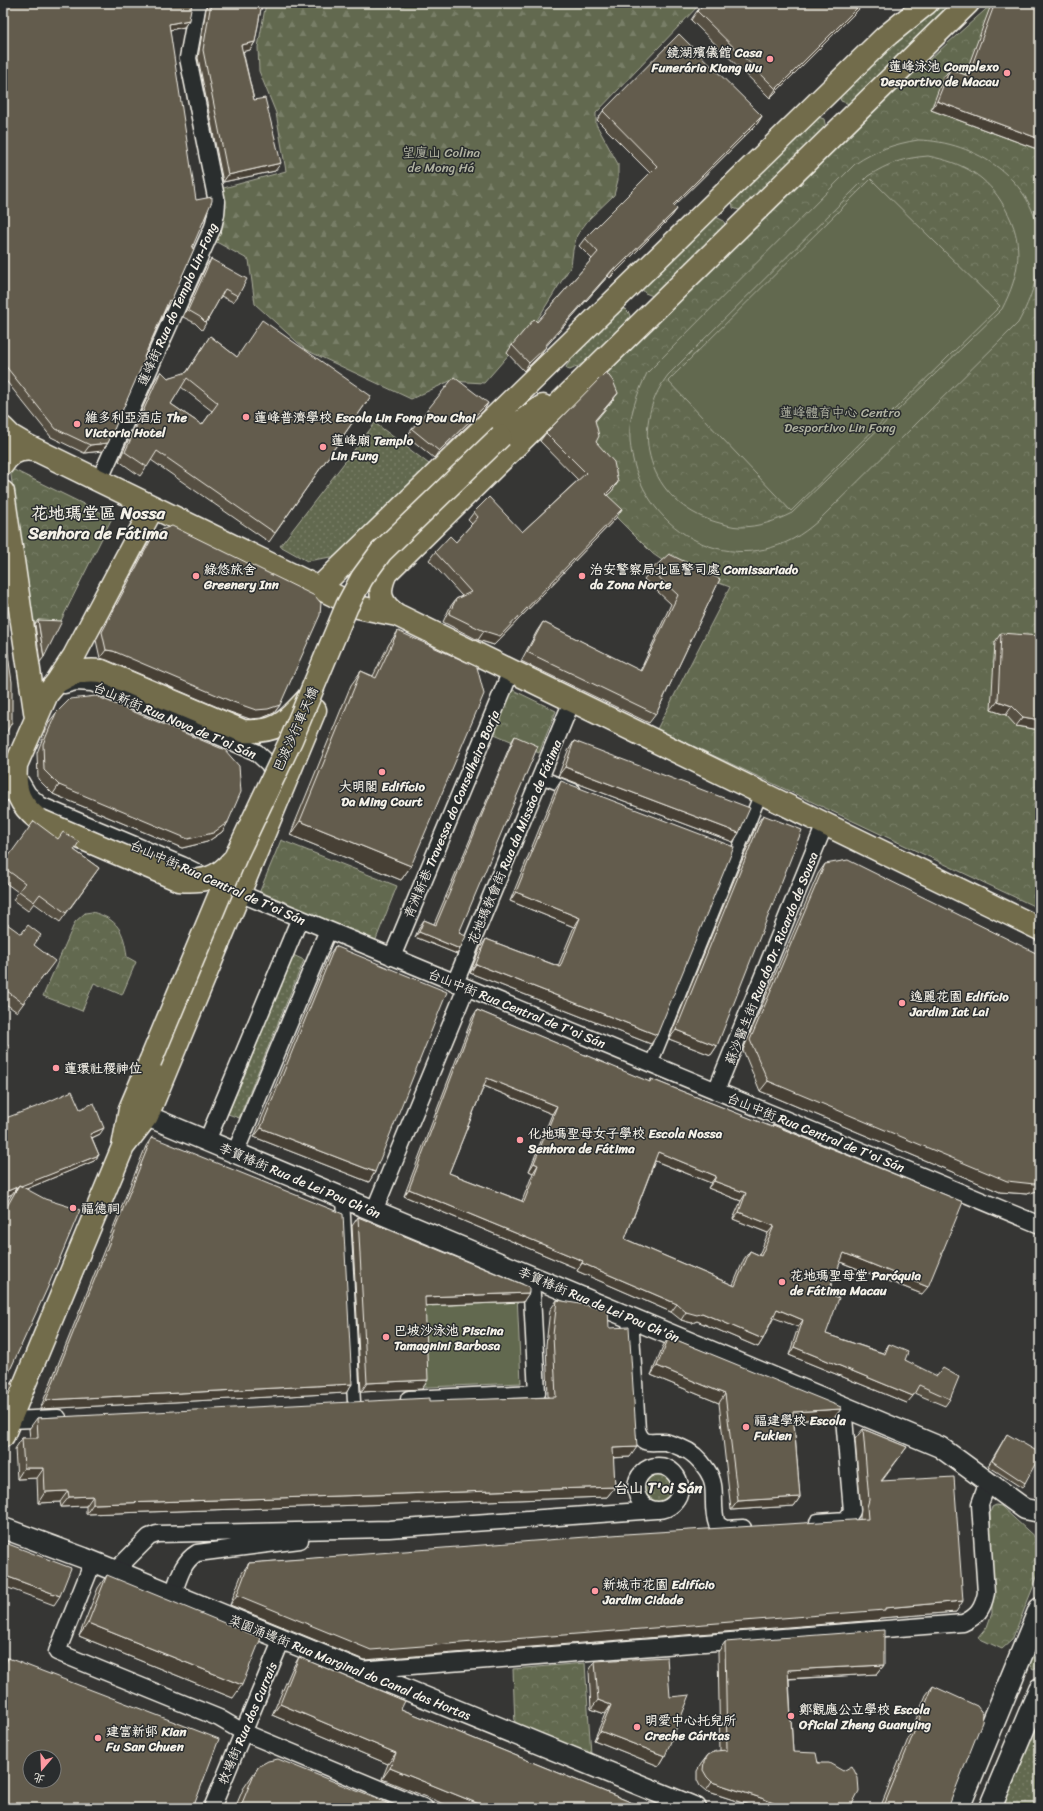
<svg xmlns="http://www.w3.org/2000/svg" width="1043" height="1811" font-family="Sriracha,'LXGW WenKai TC',sans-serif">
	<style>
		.grass { fill: url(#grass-dots); stroke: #abad9c }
		.forest { fill: url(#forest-firs); stroke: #abad9c }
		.park { fill: url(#park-crowns); stroke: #abad9c }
		.garden { fill: #62694f; stroke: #abad9c; fill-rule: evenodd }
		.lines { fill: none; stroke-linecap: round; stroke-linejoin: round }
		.pedestrian-casing { stroke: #f4f1e8; stroke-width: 15 }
		.minor-casing { stroke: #f4f1e8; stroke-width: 19 }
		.tertiary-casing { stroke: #f4f1e8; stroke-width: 23 }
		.secondary-casing { stroke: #f4f1e8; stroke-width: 25 }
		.primary-casing { stroke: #f4f1e8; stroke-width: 25 }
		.pedestrian { stroke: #2a2d2e; stroke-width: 12 }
		.minor { stroke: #2a2d2e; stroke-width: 16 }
		.tertiary { stroke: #2a2d2e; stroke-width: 20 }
		.secondary { stroke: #2a2d2e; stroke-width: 22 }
		.primary { stroke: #726c4b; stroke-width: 22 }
		.primary-bridge-casing { stroke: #f4f1e8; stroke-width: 25; stroke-linecap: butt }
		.primary-bridge { stroke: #726c4b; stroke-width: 22 }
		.wall { fill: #564f42; stroke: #f4f1e8; fill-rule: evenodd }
		.shaded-wall { fill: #464036; stroke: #f4f1e8 }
		.building { fill: #645c4d; stroke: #f4f1e8; fill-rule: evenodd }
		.poi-dot { fill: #ff9aa2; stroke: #2a2d2e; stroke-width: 1.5 }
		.labels { text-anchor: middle; stroke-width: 3; stroke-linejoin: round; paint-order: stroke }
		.poi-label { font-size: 13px; font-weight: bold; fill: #f4f1e8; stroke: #2a2d2e; text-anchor: start }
		.park-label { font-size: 13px; fill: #b2b4a3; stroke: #2a2d2e }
		.street-label { font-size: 13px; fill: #f4f1e8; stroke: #2a2d2e }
		.quarter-label { font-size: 15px; font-weight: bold; fill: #f4f1e8; stroke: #2a2d2e }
		.district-label { font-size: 17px; font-weight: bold; fill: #f4f1e8; stroke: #2a2d2e }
	</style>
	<defs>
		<pattern id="grass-dots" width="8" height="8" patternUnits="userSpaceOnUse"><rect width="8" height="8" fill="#62694f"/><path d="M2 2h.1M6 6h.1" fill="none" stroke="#797f68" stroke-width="1.8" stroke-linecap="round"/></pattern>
		<pattern id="forest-firs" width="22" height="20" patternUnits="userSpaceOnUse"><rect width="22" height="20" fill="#62694f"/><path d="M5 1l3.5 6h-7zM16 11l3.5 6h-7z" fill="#797f68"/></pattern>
		<pattern id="park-crowns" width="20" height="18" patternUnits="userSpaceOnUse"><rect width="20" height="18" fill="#62694f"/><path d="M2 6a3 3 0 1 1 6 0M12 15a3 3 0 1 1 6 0" fill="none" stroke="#797f68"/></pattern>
	</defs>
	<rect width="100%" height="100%" fill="#363634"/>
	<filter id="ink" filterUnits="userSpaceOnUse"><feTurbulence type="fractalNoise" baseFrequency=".025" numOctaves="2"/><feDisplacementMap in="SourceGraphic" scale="8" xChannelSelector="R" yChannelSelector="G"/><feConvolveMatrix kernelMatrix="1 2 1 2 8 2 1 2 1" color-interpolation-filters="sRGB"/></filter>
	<g filter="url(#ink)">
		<path class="grass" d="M937,3H961L853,102L849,104L841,101L839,95L842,88Z
			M818,117L824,119L826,128L742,211L733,208L732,200Z
			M716,217L724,221L725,226L657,294L653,296L645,293L642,289Z
			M621,309H625L629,313L630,316L627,321C610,339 593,361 570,370L567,369L566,367C581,344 601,327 621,309Z
			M375,423L433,467L337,556L307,561L280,546Z
			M293,955L304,960L239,1118L228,1114Z
			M638 1488a20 20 0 1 1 40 0a20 20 0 1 1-40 0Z
			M1040,1636V1663L1038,1667L1033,1669L1029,1662Z
			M1040,1706V1808H998Z"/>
		<path class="forest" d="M266,3H701L596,113V124L618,164V180L614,195L589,219L577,235L573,250L571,266L532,328L484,383L450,381L411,399L306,350L255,304L249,260L211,239L220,189L286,171L276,113L259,71L258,47Z"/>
		<path class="park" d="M993,3H1040V909L657,729L730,587L669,565L653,554L536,437L850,130Z
			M10,468L112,518L37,669Z
			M511,689L556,711L539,753L492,733Z
			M281,840L397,886L373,947L257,898Z
			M92,912C118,919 124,931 127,957L136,962L122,995L94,983L82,1011L43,996L75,922L85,913Z
			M996,1505L1001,1506L1040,1542V1570L1012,1640L1002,1649L978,1638L987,1627L992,1613L990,1514L992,1507Z
			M585,1663L591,1754L515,1727L513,1669Z"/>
		<path class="garden" d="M918,140C975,141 1036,180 1039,241C1041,271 1032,297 1018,323L818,521C810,528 802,534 793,539C717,578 636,521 630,440C628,417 637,394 647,373L855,164C876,150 894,144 918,140ZM928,156C963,163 987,175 1005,208C1025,243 1020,274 1002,309L792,513C776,521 758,527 740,527C732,527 724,524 716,522C649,503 627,429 668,375L868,176C889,163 903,158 928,156Z
			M871,179L1000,306L791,511L668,381Z
			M351,1225L517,1294L521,1383L358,1390Z"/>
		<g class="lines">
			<defs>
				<path id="pedestrian" d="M541,777L574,790
					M651,1064L761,793
					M343,1198L354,1402"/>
				<path id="minor" d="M99,481L213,227L216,214L217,202L188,58L198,3
					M64,685L76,682L92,683L256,752L269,764L277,783
					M21,782L28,794L40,805L182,865L239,893L1040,1225
					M392,957L511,671
					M455,983L572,701
					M716,1091L825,824
					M207,1141L300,918
					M235,1153L328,930
					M374,1211L466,988
					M630,1317L637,1430C643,1447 651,1441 665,1442C670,1443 677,1446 682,1448C693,1452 701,1461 707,1470C719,1487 710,1506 717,1524L725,1529L743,1528
					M409,1399L537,1393L531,1276
					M10,1420L58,1418
					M636 1488a22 22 0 1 1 44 0a22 22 0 1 1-44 0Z
					M818,1522L846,1520L852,1511L843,1406
					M93,1562L57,1652L219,1718L243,1732L425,1808
					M115,1571L149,1537L157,1534L389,1529L656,1510
					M173,1594C179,1578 182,1562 197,1553L300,1540
					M359,1670L963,1623C977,1617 983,1609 986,1593L980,1504L985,1490L990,1483
					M212,1808L282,1639"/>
				<path id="tertiary" d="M147,1116L940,1447L1025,1509L1040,1512
					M3,1528L84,1558L696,1808"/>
				<path id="secondary" d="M958,1808L1040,1609
					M990,1808L1040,1689"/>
				<path id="primary" d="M968,3L386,573C377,592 380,604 397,615L1040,929
					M3,428L11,436L28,446L358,607L397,615
					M501,436L543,406
					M3,464C11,451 23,447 37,451
					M3,492L36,718
					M319,588L885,37L927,3
					M57,682C74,672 82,669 102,671L243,731C277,733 285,723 307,699
					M16,766C14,792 19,804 39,820
					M3,790L16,765L47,694L57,682L74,656L153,507
					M123,1147L147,1116L315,710
					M3,1436L123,1147L130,1109L150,1062"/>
			</defs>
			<use href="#pedestrian" class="pedestrian-casing"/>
			<use href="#minor" class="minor-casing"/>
			<use href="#tertiary" class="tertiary-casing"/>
			<use href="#secondary" class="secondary-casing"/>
			<use href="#primary" class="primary-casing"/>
			<use href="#pedestrian" class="pedestrian"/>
			<use href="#minor" class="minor"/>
			<use href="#tertiary" class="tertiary"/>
			<use href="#secondary" class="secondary"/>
			<use href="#primary" class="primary"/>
			<defs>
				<path id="primary-bridge" d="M39,820L179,880C203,882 217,879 233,860
					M150,1062L235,858L291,740L347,606L362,578L381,552L501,436"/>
			</defs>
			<use href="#primary-bridge" class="primary-bridge-casing"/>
			<use href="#primary-bridge" class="primary-bridge"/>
		</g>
		<path class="wall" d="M3,3L189,20L184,27L170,30L192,248L171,301L166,308L108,443L102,451L84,453L51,437L3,377Z
			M207,3H262L255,42L250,50L243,51L254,100L275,171L223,182L198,58Z
			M865,3L770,98L691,20L697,11Z
			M993,3H1040V145L1037,149L931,110L943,78L950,69L965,75L991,5Z
			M603,111L762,116L757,124L674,206L677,209L671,217L610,278L608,276L545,347L540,355L524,371L507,353L512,345L537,322L592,259L579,246L585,238L650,173L597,120Z
			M211,259L238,296L233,302L221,296L206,323L202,330L195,323L183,317L206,266Z
			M210,336L237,357L371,396L269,542L151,460L140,476L119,461L155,380L161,371L168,378L186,373ZM181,387L212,411L202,425L171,404Z
			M618,393L612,401L595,421L596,442L618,482L612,491L607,495L616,518L494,645L478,640L443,622L450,607L456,599L462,596L429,560L435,552L456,542L472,524L468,520L474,512L522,532L578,480L540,441L546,433Z
			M488,403L484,410L434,458L407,436L412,429Z
			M155,532L280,705L274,713L262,718L250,719L227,711L107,660L100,658L96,640L149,541Z
			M651,570L720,579L656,714L649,723L521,661L537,631L543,622L640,671L671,604L644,579Z
			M38,620L44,657L40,662L35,624Z
			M398,631L411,866L401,880L290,835L351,685L361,671L373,676L389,644Z
			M1001,633L1040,730L1016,726L1006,715L991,710L995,642Z
			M56,713L228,822L222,832L207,842L182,848L53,794L38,779L37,753L49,722Z
			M515,736L459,933L457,954L415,937L420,926L424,920L434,924L512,741Z
			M574,741L739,833L733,842L558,776L568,751Z
			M561,781L651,1044L470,973L480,948L486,939L558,966L574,927L510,901L555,790Z
			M763,815L717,1046L711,1055L669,1039L757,824Z
			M74,850L99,868L60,922L34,903L28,911L13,900L18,892L3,881V864Z
			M825,864L1040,955V1190L1027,1194L1000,1192L760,1091L743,1050L818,874Z
			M3,921L34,946L48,970L17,1012L3,1002Z
			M335,946L375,1172L369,1182L254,1137L329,955Z
			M477,1010L649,1082L651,1079L771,1127L773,1125L922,1294L840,1262L828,1293L826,1334L883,1353L889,1344L905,1360L950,1399L945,1406L914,1393L907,1403L789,1355L798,1327L774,1317L763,1339L758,1347L697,1321L692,1323L681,1320L671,1312L577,1271L578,1269L404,1196L472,1018ZM484,1086L552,1114L529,1171L533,1173L522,1201L449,1173ZM655,1161L711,1183L708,1188L741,1201L733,1219L768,1233L759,1255L750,1251L744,1259L733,1285L625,1239Z
			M80,1109L100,1134L92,1138L99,1155L94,1161L26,1189L5,1381L3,1408V1210L12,1194L3,1198Z
			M152,1137L352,1384L346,1393L40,1409L146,1146Z
			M358,1217L529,1293L523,1302L425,1306L422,1389L361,1392L352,1226Z
			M557,1300L609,1328L630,1457L613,1458L615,1487L607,1497L86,1514V1506L61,1507L60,1502L38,1503L37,1478L17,1479L15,1449L22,1438H30L29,1429L37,1418L548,1397L546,1345L550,1310Z
			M669,1337L841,1409L834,1418L794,1421L800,1497L794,1506L731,1510L719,1403L651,1375L663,1346Z
			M863,1429L907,1447L882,1481L956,1612L880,1618L878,1620L364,1660L230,1605L242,1573L249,1563L860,1520V1517L861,1510L855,1439Z
			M1007,1434L1025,1483L1022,1488L988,1466Z
			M107,1575L233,1698L79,1636L98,1588Z
			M725,1642L884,1665L877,1674L789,1679L793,1752L858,1778L758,1808L706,1791L700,1786L697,1780V1771L701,1764L708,1755L720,1751L718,1652Z
			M299,1657L401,1709L645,1808L382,1779L388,1764L272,1715L292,1669Z
			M8,1658L3,1808V1666Z
			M595,1661L665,1756L659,1766L594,1740L605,1714L591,1709L589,1671Z
			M933,1686L948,1808H880L926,1695Z
			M259,1766L387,1808H235L243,1789Z"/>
		<path class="shaded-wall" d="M862,3H865L770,98L776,89Z
			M189,20L184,27L164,31L169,24Z
			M255,42L250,50L236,53L241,45Z
			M937,101L1040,139V145L1037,149L931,110Z
			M762,116L757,124L667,213L673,205Z
			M281,163L275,171L223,182L228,175Z
			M677,209L671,217L610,278L616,269Z
			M614,268L608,276L543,350L546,347L540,355L524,371L529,363Z
			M618,393L612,401L589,429L595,420Z
			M488,403L484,410L434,458L439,451Z
			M108,443L102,451L84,453L90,445Z
			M618,482L612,491L600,502L606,494Z
			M622,509L616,518L494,645L478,640L484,631Z
			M106,650L113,651L280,705L274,713L262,718L250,719L227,711L107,660L100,658Z
			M998,701L1012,706L1006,715L991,710Z
			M1023,717L1040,720V730L1016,726Z
			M565,767L739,833L733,842L558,776Z
			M59,785L228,822L222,832L207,842L182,848L53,794Z
			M300,821L411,866L401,880L290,835Z
			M516,892L580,918L574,927L510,901Z
			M419,932L460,949L457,954L415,937Z
			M476,964L657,1035L651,1044L470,973Z
			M676,1030L717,1046L711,1055L669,1039Z
			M487,1078L557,1106L552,1114L482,1085Z
			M768,1081L1040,1182V1190L1027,1194L1000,1192L760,1091Z
			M104,1128L100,1134L85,1141L90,1134Z
			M261,1128L375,1172L369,1182L254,1137Z
			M658,1152L716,1176L711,1183L653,1160Z
			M99,1155L94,1161L14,1194L17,1187Z
			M534,1163L538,1165L533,1173L529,1171Z
			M714,1181L746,1193L741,1201L708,1188Z
			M17,1187L12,1194L3,1198V1193Z
			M409,1189L583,1261L578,1269L404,1196Z
			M739,1212L774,1226L768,1233L733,1219Z
			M844,1253L928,1287L922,1294L838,1261Z
			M582,1263L677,1304L671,1312L577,1271Z
			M529,1293L523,1302L418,1306L425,1297Z
			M777,1309L803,1320L798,1327L772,1317Z
			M686,1312L702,1313L763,1339L758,1347L697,1321L692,1323L681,1320Z
			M794,1347L913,1396L907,1403L789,1355Z
			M657,1366L725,1394L719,1403L651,1375Z
			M428,1380L422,1389L361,1392L367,1383Z
			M352,1384L346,1393L40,1409L46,1400Z
			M841,1409L834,1418L787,1421L793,1412Z
			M637,1447L630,1457L605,1458L613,1448Z
			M24,1468H44L37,1478L17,1479Z
			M615,1487L607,1497L86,1514L93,1504Z
			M68,1491L60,1502L38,1503L45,1492Z
			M93,1496L86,1506L61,1507L69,1497Z
			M800,1497L794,1506L731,1510L738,1501Z
			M3,1575L60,1596L54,1605L3,1586Z
			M237,1595L885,1608L963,1601L956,1612L880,1618L878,1620L364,1660L230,1605Z
			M88,1623L242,1685L233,1698L79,1636Z
			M884,1665L877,1674L782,1679L788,1670Z
			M598,1700L611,1705L605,1714L591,1709Z
			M280,1704L396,1753L388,1764L272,1715Z
			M600,1731L665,1756L659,1766L594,1740Z
			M390,1768L489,1808H454L382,1779Z
			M712,1782L764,1799L785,1808H758L706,1791Z"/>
		<path class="building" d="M3,3H192L189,20L169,24L196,200L212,197V201L192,248L194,249L171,301L169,300L144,357L145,359L108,443L90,445L56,429L4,364L3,359Z
			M211,3H262L255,42L241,45L254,100L265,98L281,163L228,175L203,50Z
			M705,3H862L776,89L697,11Z
			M995,3H1040V139L937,101L950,69L968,76Z
			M679,34L762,116L673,205L677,209L616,269L614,268L545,346L546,347L529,363L512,345L534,319L537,322L598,252L585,238L657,166L603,111Z
			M211,259L247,279L238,296L225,289L206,323L200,317L188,310Z
			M262,320L371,396L275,533L157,451L147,467L125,452L161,371L168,378L187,372L210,336L237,357ZM187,378L218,403L202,425L171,404Z
			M606,372L613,381L618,393L595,420L599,436L596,442L614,462L618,482L606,494L622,509L500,636L484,631L449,614L456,599L471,592L435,552L450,536L456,542L478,517L474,512L489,497L522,532L586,473L546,433Z
			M454,377L488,403L439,451L412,429Z
			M172,526L315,596L321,603L320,615L280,705L268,709L256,710L233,702L113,651L106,650L102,632L155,532Z
			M669,554L720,579L656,714L527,652L543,622L641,671L678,595L651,570Z
			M38,620L62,621L44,657Z
			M3,621L12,682V722L3,739Z
			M398,631L477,667L484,694L411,866L300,821L361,671L376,678Z
			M1001,633L1040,636V720L1023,717L1012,706L998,701Z
			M96,696L225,750L239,766L241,792L228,822L213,833L188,839L59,785L44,770L43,744L56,713L70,699Z
			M515,736L538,746L459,933L466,936L460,949L419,932L424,920L436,925Z
			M574,741L750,808L739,833L565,767Z
			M561,781L734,847L657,1035L476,964L486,939L560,967L580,918L516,892Z
			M763,815L802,830L717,1046L676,1030Z
			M34,821L58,839L63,832L79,842L74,850L99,868L66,913L40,894L34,902L19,891L25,883L3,867V864Z
			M848,860L1040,955V1182L1034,1184L1007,1181L768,1081L750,1040L825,864Z
			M3,921L21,934L28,925L41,935L34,945L55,961L23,1003L3,988Z
			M335,946L447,992L375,1172L261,1128Z
			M477,1010L650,1082L651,1079L772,1127L773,1125L963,1202L928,1287L844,1253L828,1293L839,1298L826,1334L885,1354L889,1344L908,1352L905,1360L937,1376L943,1368L959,1377L950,1399L919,1385L913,1396L794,1347L803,1320L777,1309L763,1339L702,1313L697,1315L686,1312L677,1304L582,1263L583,1261L409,1189ZM487,1078L557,1106L534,1163L538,1165L524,1202L449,1173ZM658,1152L716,1176L714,1181L746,1193L739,1212L774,1226L761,1256L750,1251L735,1286L625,1239Z
			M3,1042L10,1047L3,1057Z
			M72,1091L80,1109L94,1103L104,1128L90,1134L99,1155L21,1186L19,1185L17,1187L3,1193V1119L41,1105Z
			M152,1137L343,1214L352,1384L46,1400Z
			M19,1185L45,1199L80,1210L47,1289L5,1381L13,1385L3,1408V1214Z
			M358,1217L529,1287V1293L425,1297L428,1380L367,1383Z
			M557,1300L608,1309L609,1328L629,1327L637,1447L613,1448L615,1487L93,1504V1496L69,1497L68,1491L45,1492L44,1468H24L22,1438H38L37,1418L430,1398V1401L556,1397L553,1335Z
			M669,1337L841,1407V1409L793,1412L800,1497L738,1501L725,1394L657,1366Z
			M863,1429L907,1447L881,1481L954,1477L963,1601L885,1608V1610L371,1650L237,1595L249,1563L625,1534L868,1519L867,1507L869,1500Z
			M1007,1434L1040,1453V1455L1025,1483L992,1461Z
			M3,1542L71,1568L60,1596L3,1575Z
			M107,1575L261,1638L242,1685L88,1623Z
			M884,1630V1665L788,1670L793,1752L816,1753L818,1763H829L843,1771L852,1766L858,1778L859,1791L850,1808H785L764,1799L712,1782L707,1777L703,1770L704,1762L708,1755L716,1751L727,1750L725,1642Z
			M299,1657L405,1701L401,1709L645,1808H489L390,1768L396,1753L280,1704Z
			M667,1657L670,1697L690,1695L665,1756L600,1731L611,1705L598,1700L595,1661Z
			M8,1658L219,1739L193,1808H3V1669ZM30,1757H54V1781H30Z
			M933,1686L977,1706L983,1714L982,1722L948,1808H883Z
			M278,1759L389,1804L387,1808H240L254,1774L259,1766L268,1761Z"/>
	</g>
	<g class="poi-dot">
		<circle cx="770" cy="59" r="4"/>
		<circle cx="1007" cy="73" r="4"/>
		<circle cx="246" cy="417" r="4"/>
		<circle cx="77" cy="424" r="4"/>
		<circle cx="323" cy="447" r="4"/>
		<circle cx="196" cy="576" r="4"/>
		<circle cx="582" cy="576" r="4"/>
		<circle cx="382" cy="772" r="4"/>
		<circle cx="902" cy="1003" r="4"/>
		<circle cx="56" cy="1068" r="4"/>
		<circle cx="520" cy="1140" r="4"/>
		<circle cx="73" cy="1208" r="4"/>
		<circle cx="782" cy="1282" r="4"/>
		<circle cx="386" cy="1337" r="4"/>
		<circle cx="746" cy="1427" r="4"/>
		<circle cx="595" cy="1591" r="4"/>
		<circle cx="791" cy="1716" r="4"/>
		<circle cx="637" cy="1727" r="4"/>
		<circle cx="98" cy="1738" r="4"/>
	</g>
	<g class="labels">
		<g class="poi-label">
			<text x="762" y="57" text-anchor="end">鏡湖殯儀館 Casa<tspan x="762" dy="15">Funerária Kiang Wu</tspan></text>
			<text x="999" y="71" text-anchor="end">蓮峰泳池 Complexo<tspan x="999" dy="15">Desportivo de Macau</tspan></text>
			<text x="85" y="422">維多利亞酒店 The<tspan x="85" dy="15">Victoria Hotel</tspan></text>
			<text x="254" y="422">蓮峰普濟學校 Escola Lin Fong Pou Chai</text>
			<text x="331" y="445">蓮峰廟 Templo<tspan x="331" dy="15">Lin Fung</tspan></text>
			<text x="204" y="574">綠悠旅舍<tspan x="204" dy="15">Greenery Inn</tspan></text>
			<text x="590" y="574">治安警察局北區警司處 Comissariado<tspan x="590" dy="15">da Zona Norte</tspan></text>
			<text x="382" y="791" text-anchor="middle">大明閣 Edifício<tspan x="382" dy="15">Da Ming Court</tspan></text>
			<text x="910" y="1001">逸麗花園 Edifício<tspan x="910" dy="15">Jardim Iat Lai</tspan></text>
			<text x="64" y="1073">蓮環社稷神位</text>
			<text x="528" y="1138">化地瑪聖母女子學校 Escola Nossa<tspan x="528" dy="15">Senhora de Fátima</tspan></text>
			<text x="81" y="1213">福德祠</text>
			<text x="790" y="1280">花地瑪聖母堂 Paróquia<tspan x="790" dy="15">de Fátima Macau</tspan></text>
			<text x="394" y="1335">巴坡沙泳池 Piscina<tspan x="394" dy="15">Tamagnini Barbosa</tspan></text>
			<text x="754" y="1425">福建學校 Escola<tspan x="754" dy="15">Fukien</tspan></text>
			<text x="603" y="1589">新城市花園 Edifício<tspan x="603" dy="15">Jardim Cidade</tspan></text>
			<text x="799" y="1714">鄭觀應公立學校 Escola<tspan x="799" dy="15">Oficial Zheng Guanying</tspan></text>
			<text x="645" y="1725">明愛中心托兒所<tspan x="645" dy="15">Creche Cáritas</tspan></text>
			<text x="106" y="1736">建富新邨 Kian<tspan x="106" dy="15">Fu San Chuen</tspan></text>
		</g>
		<g class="park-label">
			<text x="441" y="157">望廈山 Colina<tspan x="441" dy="15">de Mong Há</tspan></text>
			<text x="840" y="417">蓮峰體育中心 Centro<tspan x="840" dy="15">Desportivo Lin Fong</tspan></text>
		</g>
		<g class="street-label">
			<text transform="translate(177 304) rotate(-66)" y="5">蓮峰街 Rua do Templo Lin-Fong</text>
			<text transform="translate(175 720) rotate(23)" y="5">台山新街 Rua Nova de T'oi Sán</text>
			<text transform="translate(295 729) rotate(-66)" y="5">巴波沙行車天橋</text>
			<text transform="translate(451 814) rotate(-67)" y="5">青洲新巷 Travessa do Conselheiro Borja</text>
			<text transform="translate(514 842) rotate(-67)" y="5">花地瑪教會街 Rua da Missão de Fátima</text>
			<text transform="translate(218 882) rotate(24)" y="5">台山中街 Rua Central de T'oi Sán</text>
			<text transform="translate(771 958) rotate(-68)" y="5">蘇沙醫生街 Rua do Dr. Ricardo de Sousa</text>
			<text transform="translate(517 1008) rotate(22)" y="5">台山中街 Rua Central de T'oi Sán</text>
			<text transform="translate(816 1132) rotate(22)" y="5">台山中街 Rua Central de T'oi Sán</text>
			<text transform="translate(300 1180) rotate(23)" y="5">李寶椿街 Rua de Lei Pou Ch'ôn</text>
			<text transform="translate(599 1304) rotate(23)" y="5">李寶椿街 Rua de Lei Pou Ch'ôn</text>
			<text transform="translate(350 1667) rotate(22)" y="5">菜園涌邊街 Rua Marginal do Canal das Hortas</text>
			<text transform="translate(247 1723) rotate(-67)" y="5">牧場街 Rua dos Currais</text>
		</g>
		<g class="quarter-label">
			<text x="658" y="1493">台山 T'oi Sán</text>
		</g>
		<g class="district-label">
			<text x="98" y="519">花地瑪堂區 Nossa<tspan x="98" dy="20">Senhora de Fátima</tspan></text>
		</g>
	</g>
	<rect width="1043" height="1811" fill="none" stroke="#2a2d2e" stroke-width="16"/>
	<rect x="8" y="8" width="1027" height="1795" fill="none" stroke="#f4f1e8" stroke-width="1.5" filter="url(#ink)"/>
	<g transform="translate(42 1769) rotate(199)"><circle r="19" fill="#2a2d2e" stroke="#7b7b78"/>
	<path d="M0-3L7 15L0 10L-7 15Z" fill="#ff9aa2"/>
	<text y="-6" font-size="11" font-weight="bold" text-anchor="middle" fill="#f4f1e8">北</text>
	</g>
</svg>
